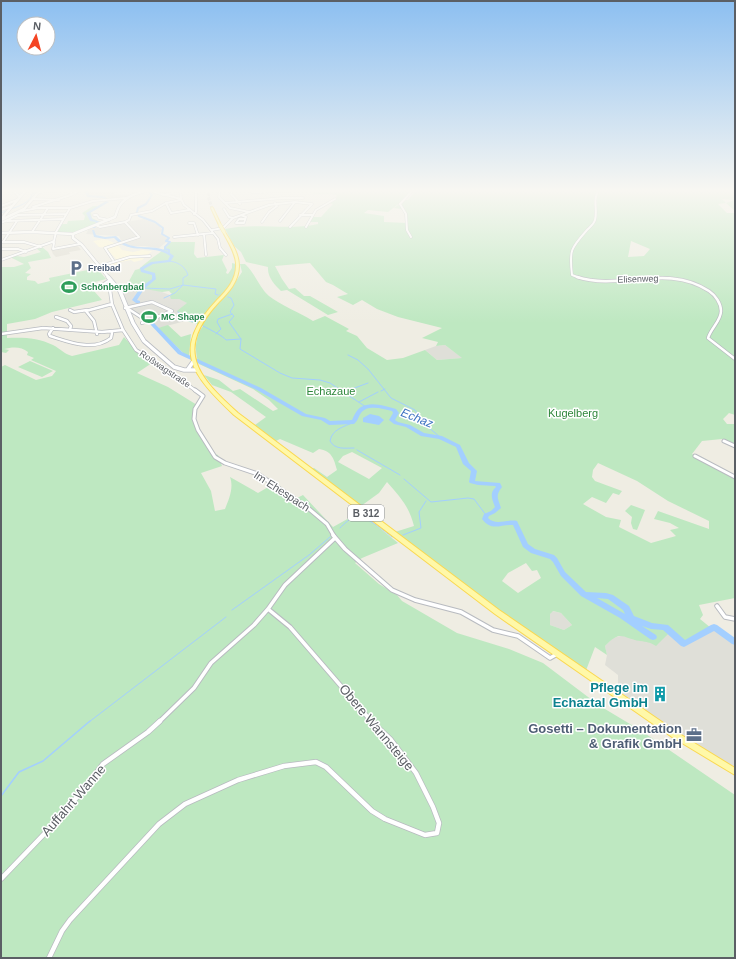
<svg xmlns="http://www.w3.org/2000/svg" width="736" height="959" font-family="Arial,sans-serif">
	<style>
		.commercial { fill: #fff9d8 }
		.industrial { fill: #dfdfd8 }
		.education { fill: #dfddd2 }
		.green { fill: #bee8c1; fill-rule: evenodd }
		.water { fill: #a3cfff }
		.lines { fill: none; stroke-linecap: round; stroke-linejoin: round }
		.stream-far1 { stroke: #a3cfff; stroke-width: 1 }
		.stream { stroke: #a3cfff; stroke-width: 1.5 }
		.canal { stroke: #a3cfff; stroke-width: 2 }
		.river { fill: #a3cfff; fill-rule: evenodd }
		.primary-tunnel { stroke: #cacac4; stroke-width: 3; stroke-dasharray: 3 1.5; stroke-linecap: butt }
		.minor-far4-casing { stroke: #b8bbc0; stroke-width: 3 }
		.minor-far3-casing { stroke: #b8bbc0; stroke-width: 4 }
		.minor-far2-casing { stroke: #b8bbc0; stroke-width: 5 }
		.minor-far1-casing { stroke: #b8bbc0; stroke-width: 5.5 }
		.minor-casing { stroke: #b8bbc0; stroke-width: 6 }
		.secondary-far1-casing { stroke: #b9bcc2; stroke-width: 3.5 }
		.secondary-casing { stroke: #b9bcc2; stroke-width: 5 }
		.primary-casing { stroke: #fad851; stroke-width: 2 }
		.minor-far4 { stroke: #fff; stroke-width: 2 }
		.minor-far3 { stroke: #fff; stroke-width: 2.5 }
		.minor-far2 { stroke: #fff; stroke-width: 3 }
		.minor-far1 { stroke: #fff; stroke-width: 3.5 }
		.minor { stroke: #fff; stroke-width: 4.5 }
		.secondary-far1 { stroke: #fff; stroke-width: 2.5 }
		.secondary { stroke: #fff; stroke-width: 3.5 }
		.primary { fill: #fff8a8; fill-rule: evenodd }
		.primary-bridge-casing { stroke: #fad851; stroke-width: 4; stroke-linecap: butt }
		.primary-bridge { stroke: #fff8a8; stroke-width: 3 }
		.labels { text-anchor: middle; stroke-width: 3; stroke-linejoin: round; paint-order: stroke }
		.far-service-label { font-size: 9px; font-weight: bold; fill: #4e5e75; stroke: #fff; text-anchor: start }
		.far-street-label { font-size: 9px; fill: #5b5f65; stroke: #fff }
		.far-leisure-label { font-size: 9px; font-weight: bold; fill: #27864d; stroke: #fff; text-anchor: start }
		.shield { fill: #fff; stroke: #8c8f93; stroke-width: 1 }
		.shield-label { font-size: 10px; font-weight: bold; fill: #5b5f65 }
		.park-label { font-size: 11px; fill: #2f873b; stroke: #fff }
		.street-label { font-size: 11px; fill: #5b5f65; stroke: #fff }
		.water-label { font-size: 12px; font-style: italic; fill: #3c72c1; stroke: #fff }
		.near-culture-label { font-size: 13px; font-weight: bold; fill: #0d838f; stroke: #fff; text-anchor: end }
		.near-street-label { font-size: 13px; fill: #5b5f65; stroke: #fff }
		.near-service-label { font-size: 13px; font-weight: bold; fill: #4e5e75; stroke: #fff; text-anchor: end }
	</style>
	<rect width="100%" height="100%" fill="#efede3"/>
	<path class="commercial" d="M103,239L108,240L118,245L122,250L133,252L142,250L152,251L142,260L134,262L131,260L121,262L118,264L117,269L106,270L104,267L111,264L116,259L107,249V248L99,247L93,241Z"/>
	<path class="industrial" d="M144,219L159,225L162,230L160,233L169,240L159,248L145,246H131L122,242L119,236L86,234L89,228Z
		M133,288L135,291L145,289L156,290L173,296L192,305L193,319L155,329L148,321L127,307L122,290Z
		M445,345L453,351L463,358L437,360L425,350L436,346Z
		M552,611L561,613L572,625L564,630L550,625V614Z
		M714,627L735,642V772L618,695V675L605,665L607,655L605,646L613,638L624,635L640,641H648L669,633L684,644Z"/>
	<path class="education" d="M85,189H108V190L111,192H114L116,195H127L125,198H107L88,196Z
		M77,245L81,250L69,252L70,254L56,257L53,254L51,249Z"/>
	<path class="green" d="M348,189H412L405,199L388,212L368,210L364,213L384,216V222L407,223L404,212L402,209L394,208L405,200H408L417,189H735V211L726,203L734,200L722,199L726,203L718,204L727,213H735V415L729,413L723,419L727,424H735V444L722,439L702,441L692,454L735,477V598L699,605L703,615L700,619L711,628L684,644L669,633L656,646C650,642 647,642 640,641C622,638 621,629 605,646L607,655L595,647L585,673L531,636L395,532L414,526C409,506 400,497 387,482L379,493L361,506L312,469L314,468L327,477L337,470C334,459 332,451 319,449L313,453L280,439L276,441L255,425L266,417L231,392L212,385L204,375L219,380L233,391L240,389L273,411L278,409L269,400L253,389L199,364C194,352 195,336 203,326L187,321L177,311L187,303L179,299H171L170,296L172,294L169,291L162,292L145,289L139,294L133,288L123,290L121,286L128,283L135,270L139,269C149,259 163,252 171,242H195L194,254L197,258L224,255L222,260L227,270L226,273L228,274L232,268V263L236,264V270L233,279L236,281L242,272L240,264H245C255,273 259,287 269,296C280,305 301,313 313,321L325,316L349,329L346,331L357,336L367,348L387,360L403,358L425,350L437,360L462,358L445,345L436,346L438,342L422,338L442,328L398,317L377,309L362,300L353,305L337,297L348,294L333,285L326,282L310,263L275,266L282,279L289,289L295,288L304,296H310L338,312L328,315L287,290L281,291C275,285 267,277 268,267L246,262L241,252L234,246L225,229C255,222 287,231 318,224V222H310L313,217H321L333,204L328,203L336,198L337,195C328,193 321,195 312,193L342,192ZM631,241L650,249L644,256L628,257ZM352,452L382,468L369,479L338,462L343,456ZM598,463L637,481L668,501L709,521V529L658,511L654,519L670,523L679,528L670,530L676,536L651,543L619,527L621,520L606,517L583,504L592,497L606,503L613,493L619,495L622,491L595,481L592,477L593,470ZM526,563L532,571L537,570L541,578L518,593L502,581L508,573ZM553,611L561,613L572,625L564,630L550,625V614Z
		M93,206H102L91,212L92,218L100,222L73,233H57L62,224H67L68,221L84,220L85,216L82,213Z
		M42,247L48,252L51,258L28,262L31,268L25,273L31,274L27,277V280L35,281L38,284L50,281L49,278L97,268L106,279L91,283L98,290L94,291L102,300L52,312L35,319L7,324V338C23,337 39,338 53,345C61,349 64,354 72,356L119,345L124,337L140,355L152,363L137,373L168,387L197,405C191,424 202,438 212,453L218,455L222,466L201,473L211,491L215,511L225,509C229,499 234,488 230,477L258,493L275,483L297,498L303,495L333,527L360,512L398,543L362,558L355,563L379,584L397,595L402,601L457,633L509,649L543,663L600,706L640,730L735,795V958H1V367L5,365L36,380L52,376L56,371L31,360L34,358L27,355L28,352C21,346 12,347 4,349L9,350L6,353L1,352V267H14L24,264L10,257L16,256L24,257L41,252L37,249Z
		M168,325L181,337L191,334L189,356L184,354L158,328Z
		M30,361L53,371L42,377L18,367Z
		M631,505L645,510L637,530L633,529L631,523L632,517L625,511Z"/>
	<path class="water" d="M370,414L379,416L384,420L379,425L363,422V418Z"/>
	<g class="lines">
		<path class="stream-far1" d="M41,190L44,189
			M86,191L87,189
			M11,209C19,206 30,203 32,194L36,192
			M1,213L6,211
			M142,288L170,289L183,285V278L188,275C185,266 178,262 169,261
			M220,295L225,296
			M228,297L231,298L234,305L230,312L234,316L229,322L241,339L240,349L280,373L292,378L320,380L330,383L366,407
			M164,298L175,293L183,285L216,289L215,294L218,295
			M178,312L183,315
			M187,320L194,322
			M203,326C209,329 223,336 226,340L241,339
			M216,334L221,329L217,322L218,319L232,314
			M348,355L358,360L368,369L391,398L415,410L428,427L440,437
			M381,391L385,389
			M344,392L368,383
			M359,402L378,392
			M354,422C344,427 332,429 330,441C335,450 345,448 354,448
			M357,450L400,475
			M404,479L431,502L468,498L474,499L486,515
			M340,528C344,524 350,518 356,517C366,515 384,531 392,537
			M403,535L421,528L419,512L426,501
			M232,610L309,555L330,537
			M89,722L226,617"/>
		<path class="stream" d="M1,796L19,772L43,761L90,721"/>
		<path class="canal" d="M149,192L152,195L146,204L138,208L137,212L139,216L155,222L163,228L162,234L169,238L166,241L170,242L165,247V249L169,250V252"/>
		<path class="river" d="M84,189H88L89,195L102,196L110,199L108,200L102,198L87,197Z
			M106,201L109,202L90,213L92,219L100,222L95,228H93L92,227L96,222L90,221L86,213Z
			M92,230H94L96,235L105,237L116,236C134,256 155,239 174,256L170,262L153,264L144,269V270L155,273L156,279L144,289L137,300L140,301V303H136L132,300L141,287L152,279V275L141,272L140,268L151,262L168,260L170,256C152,243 130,256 114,238L105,239L94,237Z
			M151,318H155L154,323L182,352L261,388L306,414L325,418L330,421L352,420C354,416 356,410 361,407C371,401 386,406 396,409L399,413L395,420L398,422L410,425L424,433L442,436L460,445L469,463L477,471L475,481L500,483L502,487C495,496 498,498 501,508L495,513L489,516L488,518C496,526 506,519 517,521L528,544L535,549L554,555L557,558L565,572L586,592L606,593L613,595L629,606L634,616L652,623L668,625L685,640L711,625L714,624L717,625L735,638V645L732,644L714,631L684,647L681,646L663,630L651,629L642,626L656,635L657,637L656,639L653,640L650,639L620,618L581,596L561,576L553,562L550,559L531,553L523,547L513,525C500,524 492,532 482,519L484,514L491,511L495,507C492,499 489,493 496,487L495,486L478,485L470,483L469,482L471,471L463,464L456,447L439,439L421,436L406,427L394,424L389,420L393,413L392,411C383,409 368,404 361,413C358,417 358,421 354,424L329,425L321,420L302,416L257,390L178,354L150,324V323ZM597,598L608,599L623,610L625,614Z"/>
		<path class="primary-tunnel" d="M211,189L208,196L212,208"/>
		<defs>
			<path id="minor-far4" d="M12,189L20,197
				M63,189L73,194
				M180,189L181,199L184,205L203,220L218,239L220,248L226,255
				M220,189L219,197L230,208L249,212
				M233,189L231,194L240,204
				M251,189L252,192L291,191
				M306,189H323
				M39,192L63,190
				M154,192L181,199
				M163,195L173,193
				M33,199L59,200
				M166,203L171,213L189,210
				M225,203L283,198H303
				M1,206L17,200
				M33,207L71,195L82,189
				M70,208L56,232L54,241L52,242L54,243L53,249L80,244
				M224,209L229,217L233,218
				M1,210L12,206
				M22,211L38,208H70L93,201L126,198
				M194,214L196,212V189
				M94,215H97L99,218L109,220
				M241,215L246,217L244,223H236L239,219H245
				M300,215H312
				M7,221L63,219
				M280,221L295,202
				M125,222L129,220L131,215L152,211L166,203L181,200
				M262,222L269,212L277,206L275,203
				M1,223L18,215L66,214
				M189,223H194L198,235
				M96,225L100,227L125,222L139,237L105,248L113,260
				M306,227L316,210L335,199
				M212,230L223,228L233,218L269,205L295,202L312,204L290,227
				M32,232L48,208
				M204,234L206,255
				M174,237L213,233
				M411,237L407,230L406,214L400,204L414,189
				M1,242H24L41,247
				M3,242L17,221
				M1,249H18L26,252
				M1,260L52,242
				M100,266L130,257L150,256
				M580,278L572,275C569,250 571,248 587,230C590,227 594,224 595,220C598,209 592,200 599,189
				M646,278H670"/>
			<path id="minor-far3" d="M577,277C620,291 667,263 709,291C715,295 721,303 721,311C721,321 711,328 708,338L735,359
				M110,280L104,284L110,290L112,304L123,330L136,350L165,368L196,391
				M125,308L152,302L172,311L142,323
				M127,308L147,321
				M70,310L74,312L87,310
				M56,317L67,321L71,326L70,329
				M53,328L49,334L50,336C69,342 93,352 111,338L112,333
				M1,334L43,328L102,332L123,330
				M97,334L94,321L86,311L112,304"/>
			<path id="minor-far2" d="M195,390L203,396L195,409L194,419L198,430L215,457L225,463L258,474L308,508L327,524L334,536
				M724,441L735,446
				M695,456L735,477"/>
			<path id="minor-far1" d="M333,535L345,549L392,590L415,600L461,612L493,630L518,636L550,658L557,654
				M717,606L725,617L735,619
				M268,609L290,627L372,722
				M159,722L194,688L211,663L254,625L268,609L285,585L335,538"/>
			<path id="minor" d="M1,879L47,831L84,789L103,764L148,732L160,721
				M49,958L62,931L70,920L159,824L185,804L238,780L284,766L316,762L326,767L372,811L385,819L425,835L437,833L439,823L433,807L416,773L391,740L371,721"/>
			<path id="secondary-far1" d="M2,218L27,189
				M1,220L24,209L41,189
				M1,233L32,232L73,234
				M73,234V238L82,245L109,278
				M73,234L115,217C117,213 117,209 120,205C128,194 142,192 154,189"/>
			<path id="secondary" d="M108,277L120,291L133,323L144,341L174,367L184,370H197
				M188,369L193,362"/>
			<path id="primary" d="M212,207L213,208L221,225V226L219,225L211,208Z
				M223,231L225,232C231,242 239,253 239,266C239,281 229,292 219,302C174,350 197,376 238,413L499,610L678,733L735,768V775L672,737L495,614L234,415C192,375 170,350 217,300C227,290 237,279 236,263C235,252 228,242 223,232Z"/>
		</defs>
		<use href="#minor-far4" class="minor-far4-casing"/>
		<use href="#minor-far3" class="minor-far3-casing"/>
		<use href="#minor-far2" class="minor-far2-casing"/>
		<use href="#minor-far1" class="minor-far1-casing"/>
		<use href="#minor" class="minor-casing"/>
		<use href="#secondary-far1" class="secondary-far1-casing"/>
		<use href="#secondary" class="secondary-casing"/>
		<use href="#primary" class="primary-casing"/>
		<use href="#minor-far4" class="minor-far4"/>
		<use href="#minor-far3" class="minor-far3"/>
		<use href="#minor-far2" class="minor-far2"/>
		<use href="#minor-far1" class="minor-far1"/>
		<use href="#minor" class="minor"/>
		<use href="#secondary-far1" class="secondary-far1"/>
		<use href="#secondary" class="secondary"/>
		<use href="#primary" class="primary"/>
		<defs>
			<path id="primary-bridge" d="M220,225L224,232"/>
		</defs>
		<use href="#primary-bridge" class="primary-bridge-casing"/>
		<use href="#primary-bridge" class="primary-bridge"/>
	</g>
	<linearGradient id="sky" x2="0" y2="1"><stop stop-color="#8cbff1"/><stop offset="0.59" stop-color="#f8f7f2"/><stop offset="1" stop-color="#f8f7f2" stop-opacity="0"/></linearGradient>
	<rect width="736" height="323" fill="url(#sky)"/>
	<defs>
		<symbol id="parking-bare" viewBox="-9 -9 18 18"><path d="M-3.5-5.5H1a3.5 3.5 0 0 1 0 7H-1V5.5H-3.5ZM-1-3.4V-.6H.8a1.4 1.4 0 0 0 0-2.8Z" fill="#5c6f8a" stroke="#fff" stroke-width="2.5" paint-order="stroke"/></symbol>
		<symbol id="stadium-bare" viewBox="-9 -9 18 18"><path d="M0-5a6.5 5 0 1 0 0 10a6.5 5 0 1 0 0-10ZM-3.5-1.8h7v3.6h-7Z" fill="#2e9e5b" stroke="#fff" stroke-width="2.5" paint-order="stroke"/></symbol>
		<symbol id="building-bare" viewBox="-9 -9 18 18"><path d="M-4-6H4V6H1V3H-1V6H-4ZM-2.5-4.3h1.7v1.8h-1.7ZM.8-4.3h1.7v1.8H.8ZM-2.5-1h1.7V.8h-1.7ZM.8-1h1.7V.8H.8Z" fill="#0f9aa8" stroke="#fff" stroke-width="2.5" paint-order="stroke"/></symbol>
		<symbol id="office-bare" viewBox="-9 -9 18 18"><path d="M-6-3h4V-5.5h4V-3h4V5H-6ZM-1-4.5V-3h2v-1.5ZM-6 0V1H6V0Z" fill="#5c6f8a" stroke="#fff" stroke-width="2.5" paint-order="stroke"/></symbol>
	</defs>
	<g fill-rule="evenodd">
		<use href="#parking-bare" x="65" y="257" width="22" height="22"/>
		<use href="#stadium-bare" x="58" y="276" width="22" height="22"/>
		<use href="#stadium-bare" x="138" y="306" width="22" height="22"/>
		<use href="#building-bare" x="649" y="683" width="22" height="22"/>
		<use href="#office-bare" x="683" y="724" width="22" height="22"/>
	</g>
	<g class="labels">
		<g class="far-service-label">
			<text x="88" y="271">Freibad</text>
		</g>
		<g class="far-street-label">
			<text transform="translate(638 279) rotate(-2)" y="3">Elisenweg</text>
			<text transform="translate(165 369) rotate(34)" y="3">Roßwagstraße</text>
		</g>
		<g class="far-leisure-label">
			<text x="81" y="290">Schönbergbad</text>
			<text x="161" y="320">MC Shape</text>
		</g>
		<rect class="shield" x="348" y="505" width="36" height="16" rx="3"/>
		<g class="shield-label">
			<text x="366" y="517">B 312</text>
		</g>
		<g class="park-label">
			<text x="331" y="395">Echazaue</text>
			<text x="573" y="417">Kugelberg</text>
		</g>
		<g class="street-label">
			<text transform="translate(282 491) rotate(33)" y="4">Im Ehespach</text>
		</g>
		<g class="water-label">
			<text transform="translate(417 418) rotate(22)" y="4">Echaz</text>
		</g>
		<g class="near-culture-label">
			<text x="648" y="692">Pflege im<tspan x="648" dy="15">Echaztal GmbH</tspan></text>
		</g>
		<g class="near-street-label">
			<text transform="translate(377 727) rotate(50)" y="5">Obere Wannsteige</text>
			<text transform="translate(73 800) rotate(-49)" y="5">Auffahrt Wanne</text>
		</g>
		<g class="near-service-label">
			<text x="682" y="733">Gosetti – Dokumentation<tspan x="682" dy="15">&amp; Grafik GmbH</tspan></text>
		</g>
	</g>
	<rect width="736" height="959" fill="none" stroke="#5b5f65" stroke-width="4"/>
	<g transform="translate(36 36) rotate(6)"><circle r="19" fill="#ffffff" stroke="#bdbfc1"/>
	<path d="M0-3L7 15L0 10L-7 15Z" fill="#f44524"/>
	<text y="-6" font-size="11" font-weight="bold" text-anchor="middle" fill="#5b5f65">N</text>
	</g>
</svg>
